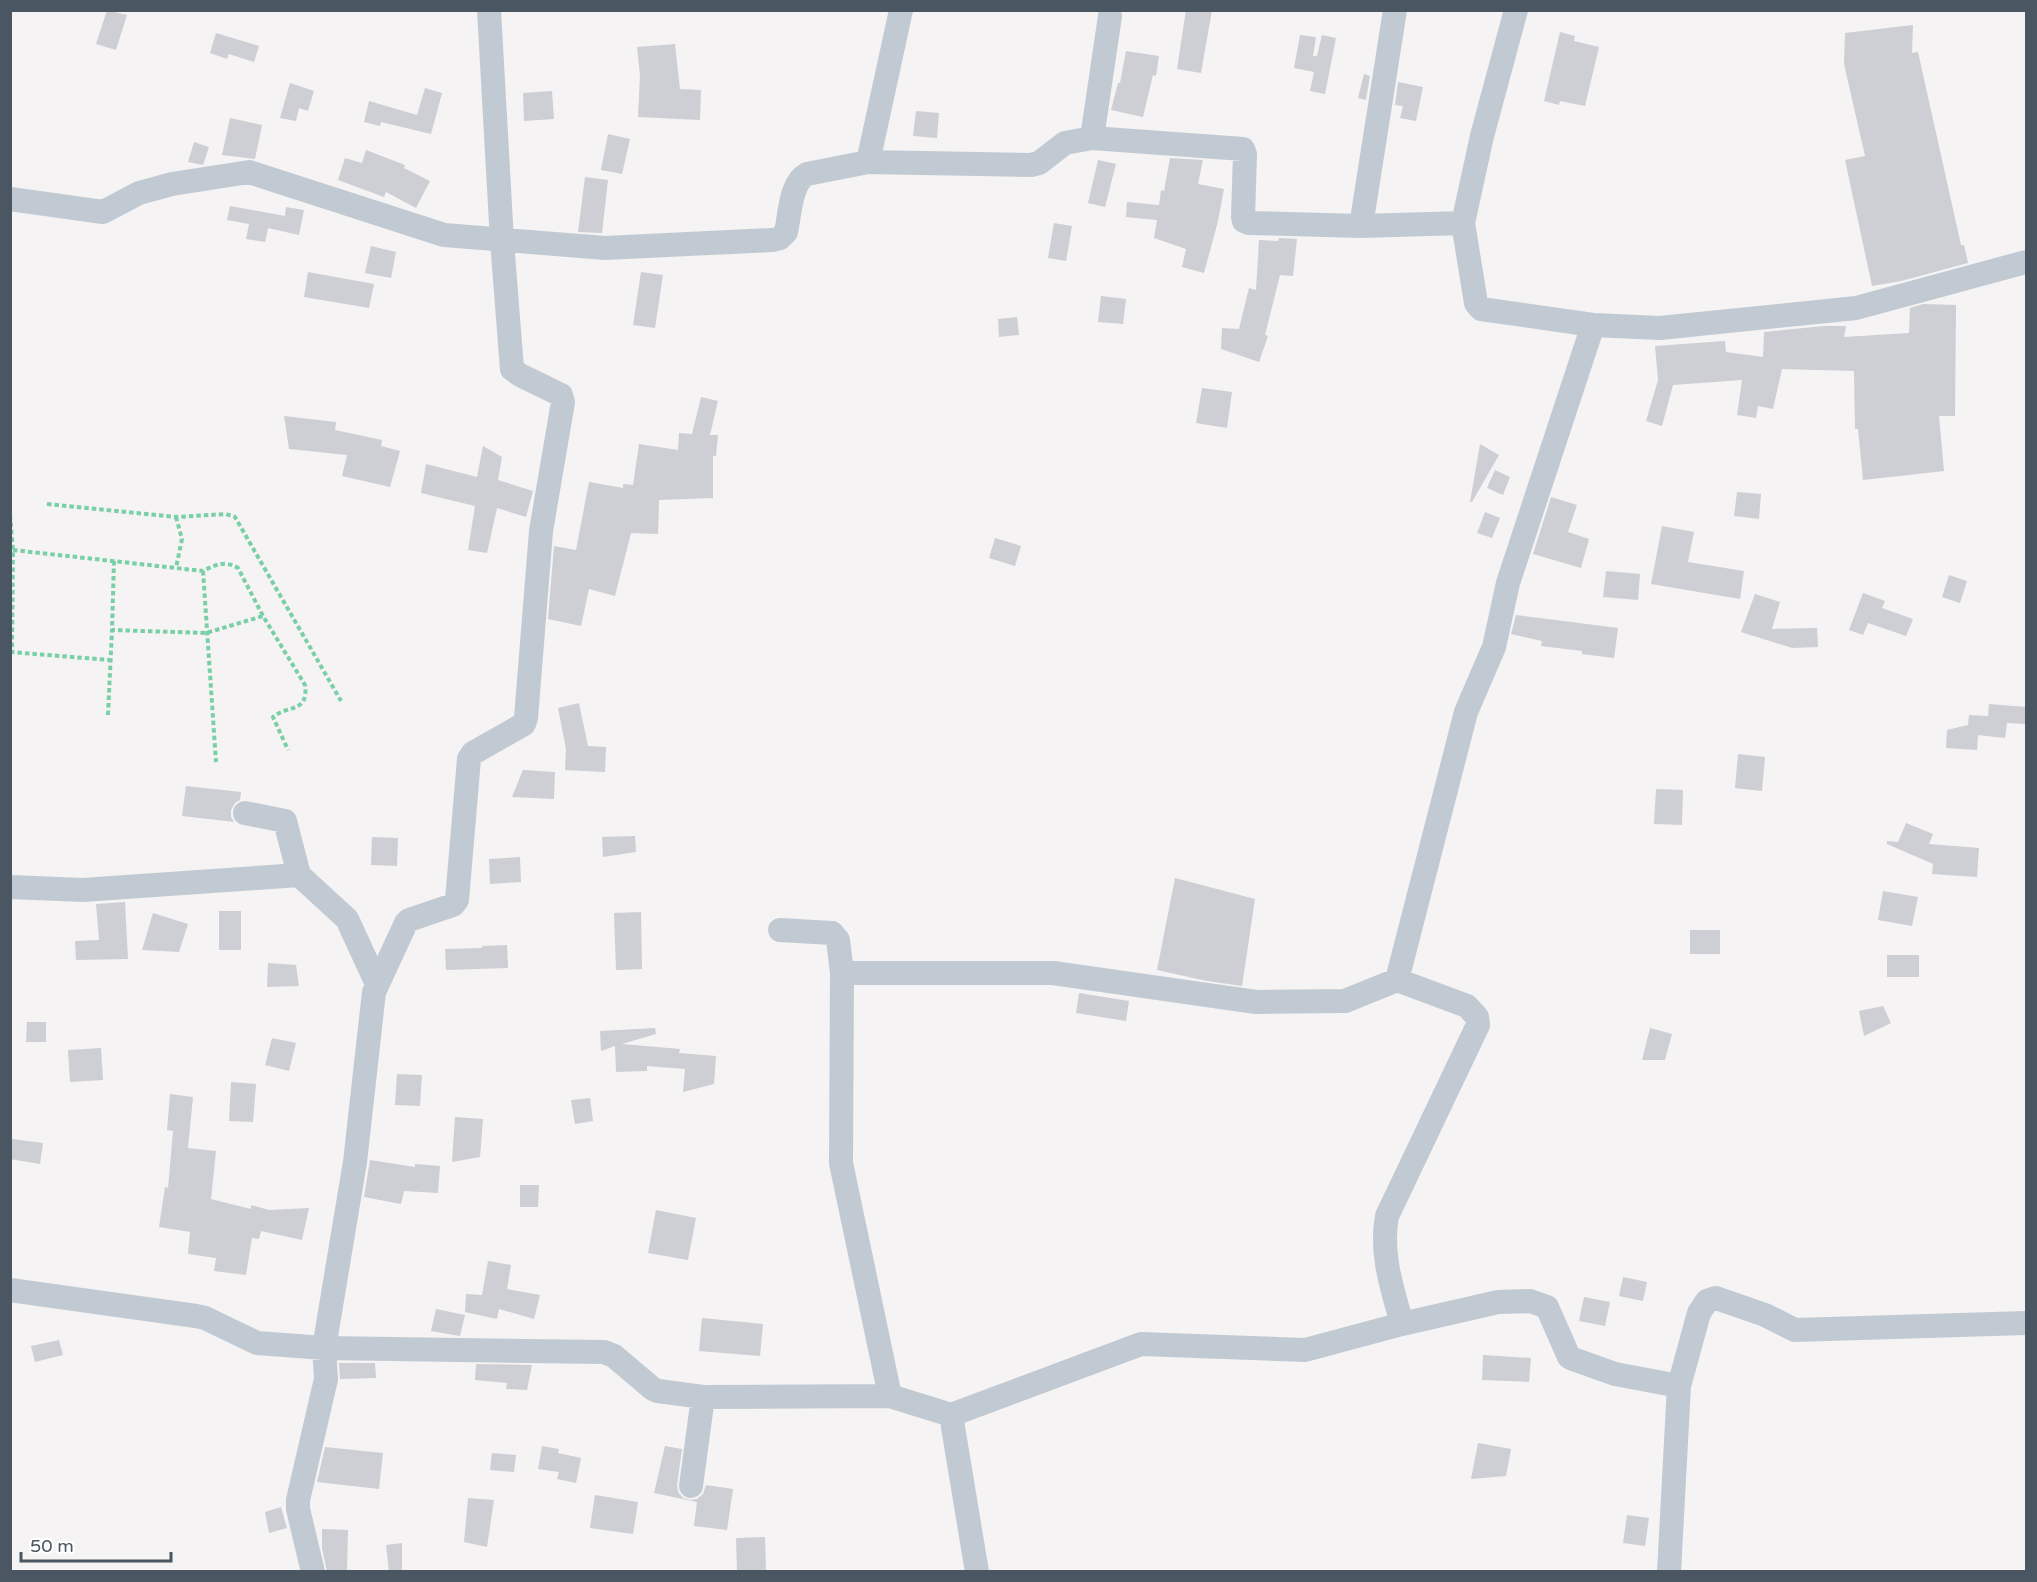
<svg xmlns="http://www.w3.org/2000/svg" width="2037" height="1582" font-family="'Varela Round',sans-serif">
	<style>
		.building { fill: #cdcfd5 }
		.lines { fill: none; stroke-linecap: round; stroke-linejoin: round }
		.path { stroke: #7ad0a6; stroke-width: 4; stroke-dasharray: 4.5 3; stroke-linecap: butt }
		.minor { stroke: #c1cad2; stroke-width: 24 }
	</style>
	<rect width="100%" height="100%" fill="#f5f3f3"/>
	<path class="building" d="M107,10L127,15L116,50L96,44Z
		M1186,10H1212L1201,73L1177,69Z
		M1913,25L1912,53L1918,52L1961,245H1964L1968,263L1901,281L1872,286L1845,160L1865,156L1844,64L1845,33Z
		M1560,32L1575,36L1574,41L1599,47L1585,106L1560,101L1559,105L1544,101Z
		M216,33L259,46L254,62L229,54L227,59L210,53Z
		M1300,35L1316,37L1313,56H1317L1322,35L1336,38L1325,94L1310,91L1314,72L1294,68Z
		M675,44L680,89L701,90L700,120L638,117L640,75L637,47Z
		M1126,51L1159,56L1156,76L1153,75L1143,117L1111,110L1118,83H1120Z
		M1364,74L1370,76L1366,100L1358,98Z
		M1398,82L1423,87L1416,121L1400,118L1403,106L1395,105Z
		M290,83L314,91L308,111L299,108L296,121L280,118Z
		M425,88L442,93L431,134L381,122L380,126L364,122L369,101L417,115Z
		M552,91L554,119L524,121L523,93Z
		M916,111L939,113L937,138L913,136Z
		M230,118L262,125L255,159L222,155Z
		M608,134L630,139L622,174L601,170Z
		M194,142L209,147L203,165L188,162Z
		M366,150L405,165L404,168L430,181L416,208L386,192L384,197L338,180L345,158L362,163Z
		M1170,158L1203,160L1198,184L1224,189L1218,221L1204,273L1182,267L1186,249L1154,238L1157,220L1126,217L1127,202L1159,205L1161,190L1164,191Z
		M1098,160L1116,164L1105,207L1088,203Z
		M585,177L608,180L602,233L578,232Z
		M230,206L285,216L286,207L304,210L299,235L268,228L265,242L246,239L249,224L227,220Z
		M1054,223L1072,226L1066,261L1048,258Z
		M1279,238L1297,239L1293,276L1280,275L1265,335L1268,336L1259,362L1221,349L1222,328L1239,329L1249,288L1256,290L1259,240L1278,241Z
		M371,246L396,252L391,278L365,273Z
		M308,272L374,284L369,308L304,297Z
		M641,272L663,275L655,328L633,325Z
		M1101,296L1126,299L1123,324L1098,322Z
		M1923,304L1956,305L1955,416H1939L1944,471L1863,480L1858,429H1855L1854,371L1782,369L1773,409L1758,406L1756,418L1737,415L1742,380L1673,385L1662,426L1646,421L1658,380L1655,346L1725,341L1726,352L1763,357L1764,332L1824,326H1846L1844,337L1909,333L1910,308Z
		M1017,317L1019,335L999,337L998,319Z
		M1202,388L1232,392L1227,428L1196,423Z
		M701,397L718,401L710,435H718L716,456H713V498L659,500L658,534L631,533L615,596L589,589L581,626L548,619L554,546L576,550L589,482L623,488V484L633,485L639,444L678,450L679,433L692,434Z
		M284,416L336,422L335,430L382,440L381,446L400,451L390,487L342,476L347,455L289,449Z
		M1480,444L1499,455L1472,502H1470Z
		M483,446L502,457L498,480L533,491L526,517L497,508L487,553L468,550L475,506L421,493L426,464L477,477Z
		M1495,470L1510,477L1503,495L1487,488Z
		M1737,492L1761,494L1759,519L1734,516Z
		M1551,497L1577,505L1568,532L1589,539L1581,568L1533,554Z
		M1485,512L1500,518L1492,538L1477,533Z
		M1662,526L1694,532L1688,562L1744,571L1740,599L1651,584Z
		M995,538L1021,546L1015,566L989,558Z
		M1606,571L1640,574L1638,600L1603,597Z
		M1949,575L1967,581L1960,603L1942,597Z
		M1863,593L1885,601L1882,608L1913,619L1906,636L1868,623L1863,635L1849,630Z
		M1755,594L1780,602L1772,629L1817,628L1818,647L1792,648L1741,632Z
		M1516,615L1618,628L1614,658L1582,654V651L1541,646L1542,641L1511,634Z
		M579,703L588,746L606,747L605,772L565,770L566,749L558,708Z
		M1989,704L2026,707V724L2007,723L2005,738L1978,735L1977,750L1946,748L1947,730L1968,725L1969,715L1988,716Z
		M1738,754L1765,757L1762,791L1735,788Z
		M523,770L555,772L554,799L512,797Z
		M186,786L241,792L240,800L235,803L231,810V817L234,822L182,816Z
		M1656,789L1683,790L1682,825L1654,824Z
		M1906,823L1933,834L1929,844L1979,848L1977,877L1932,874L1933,864L1887,844V841L1898,842Z
		M635,836L636,852L603,857L602,837Z
		M372,837L398,838L397,866L371,865Z
		M520,857L521,882L490,884L489,859Z
		M1175,878L1255,899L1242,986L1207,981L1157,970Z
		M1883,891L1918,897L1912,926L1878,920Z
		M125,902L128,959L76,960L75,941L99,940L96,904Z
		M219,911H241V950H219Z
		M641,912L642,969L616,970L614,913Z
		M153,913L188,924L179,952L142,950Z
		M1690,930H1720V954H1690Z
		M507,945L508,968L446,970L445,949L482,948V946Z
		M1887,955H1919V977H1887Z
		M268,963L296,965L299,986L267,987Z
		M1079,993L1129,1001L1126,1021L1076,1013Z
		M1883,1006L1891,1023L1864,1036L1859,1011Z
		M27,1022H46V1042H26Z
		M655,1028L656,1034L622,1044L680,1049L679,1053L716,1056L714,1084L683,1092L685,1069L647,1066V1071L616,1072L615,1046L601,1051L600,1031Z
		M1650,1028L1672,1034L1665,1060H1642Z
		M272,1038L296,1043L289,1071L265,1065Z
		M101,1048L103,1080L70,1082L68,1050Z
		M397,1074L422,1075L420,1106L395,1105Z
		M231,1082L256,1084L253,1122L229,1121Z
		M170,1094L193,1097L188,1148L216,1151L211,1199L251,1209V1205L269,1210L309,1208L302,1240L261,1231L259,1239L252,1238L246,1275L214,1271L216,1258L188,1254L190,1232L159,1227L165,1187L168,1188L173,1131L167,1130Z
		M590,1098L593,1121L575,1124L571,1100Z
		M455,1117L483,1119L480,1157L452,1162Z
		M12,1139L43,1143L40,1164L10,1159Z
		M370,1160L415,1167V1164L440,1166L438,1193L404,1191L401,1204L364,1197Z
		M520,1185H539L538,1207H520Z
		M656,1210L696,1218L688,1260L648,1253Z
		M488,1261L511,1265L507,1289L540,1295L534,1319L499,1309L497,1319L465,1312L466,1294L482,1295Z
		M1623,1277L1647,1282L1643,1301L1619,1296Z
		M1584,1297L1610,1302L1605,1326L1579,1321Z
		M436,1309L465,1315L460,1336L431,1331Z
		M702,1318L763,1324L760,1356L699,1351Z
		M59,1340L63,1355L35,1362L31,1346Z
		M1483,1355L1531,1358L1529,1382L1482,1380Z
		M339,1363H375L376,1378L340,1379Z
		M476,1364L532,1365L527,1390L506,1389L507,1383L475,1380Z
		M1478,1443L1511,1449L1506,1476L1471,1479Z
		M542,1446L559,1449L558,1453L581,1458L576,1483L557,1479L559,1472L538,1469Z
		M665,1446L682,1449L677,1485L678,1492L683,1498L690,1500L697,1499L703,1494L706,1485L733,1489L727,1530L694,1526L697,1502L654,1493Z
		M325,1447L383,1453L379,1489L317,1482Z
		M492,1453L516,1455L514,1472L490,1470Z
		M595,1495L638,1502L633,1534L590,1528Z
		M468,1498L494,1500L487,1547L464,1542Z
		M281,1507L287,1528L269,1533L265,1512Z
		M1627,1515L1649,1518L1645,1546L1623,1543Z
		M322,1529L348,1530L347,1572H327L322,1548Z
		M765,1537L766,1572H737L736,1538Z
		M402,1543V1572H389L386,1545Z"/>
	<g class="lines">
		<path class="path" d="M47,504L176,517L226,514L235,517L341,701
			M10,515L13,550L12,652
			M176,517L182,539L176,568
			M13,550L203,571C215,565 225,560 238,568L263,616L305,685C309,713 287,705 273,717L288,750
			M114,561L112,630L206,633L263,616
			M203,571L216,762
			M10,652L110,660
			M108,715L112,630"/>
		<path class="minor" d="M1092,138L1110,16
			M868,162L901,10
			M10,199L103,212L139,193L172,184L249,172L444,235L605,248L772,240L780,238L786,232C790,215 790,183 807,174L868,162L1031,165L1039,163L1065,143L1092,138L1243,149L1245,154L1243,217L1244,221L1249,223L1361,226L1463,223L1476,303L1481,309L1593,325L1660,328L1856,308L2026,262
			M1463,223L1482,136L1516,10
			M1361,226L1395,10
			M245,813L285,821L299,875L347,919L377,984
			M10,887L83,890L299,875
			M780,930L832,933L838,940L842,973L841,1163L890,1396
			M842,973H1053L1256,1002L1345,1001L1397,980L1467,1006L1477,1017L1478,1025L1387,1216C1380,1253 1392,1288 1402,1324
			M1397,980L1466,712L1494,647L1508,583L1593,325
			M10,1290L196,1316L205,1318L257,1343L324,1348L604,1352L614,1356L653,1389L658,1391L703,1397L890,1396L951,1415L1141,1344L1305,1350L1402,1324L1498,1302L1530,1301L1547,1307L1569,1357L1573,1359L1615,1374L1679,1386
			M951,1415L977,1572
			M691,1486L703,1397
			M313,1572L298,1509V1500L326,1379L324,1348L355,1162L374,992L406,923L409,920L453,905L457,900L469,759L473,753L524,724L526,718L541,531L563,402L561,395L520,375L512,369L502,241L489,10
			M1669,1572L1679,1386L1699,1313L1707,1301L1716,1298L1765,1315L1795,1330L2026,1323"/>
	</g>
	<rect width="2037" height="1582" fill="none" stroke="#4a5661" stroke-width="24"/>
	<path d="M21 1552v9h150v-9" fill="none" stroke="#4a5661" stroke-width="3"/>
	<text x="30" y="1552" font-size="18" fill="#4a5661" stroke="#ffffff" stroke-width="4.5" paint-order="stroke">50 m</text>
</svg>
